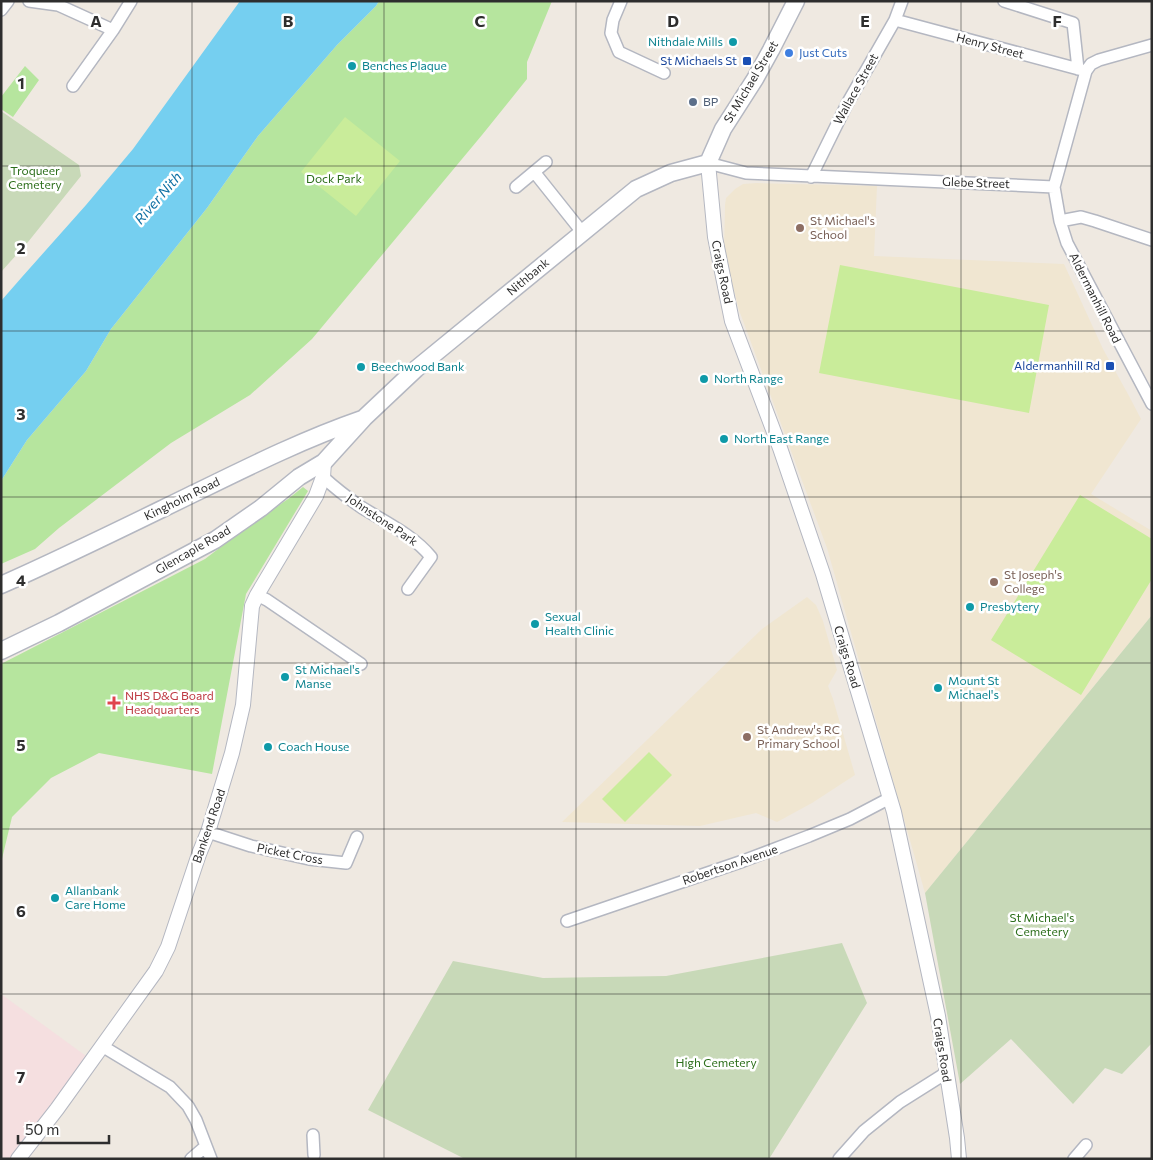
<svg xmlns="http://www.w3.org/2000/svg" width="1153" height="1160" font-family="Commissioner,sans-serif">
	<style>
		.education { fill: #f0e6d1 }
		.medical { fill: #f5dfe0 }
		.green { fill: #b6e59e }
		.cemetery { fill: #c8d9b8 }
		.pitch { fill: #c9ec9a }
		.water { fill: #75cff0 }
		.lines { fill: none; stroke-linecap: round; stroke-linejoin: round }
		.minor-casing { stroke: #b4b7c1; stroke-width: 14 }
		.tertiary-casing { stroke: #b4b7c1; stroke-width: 16 }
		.secondary-casing { stroke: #b4b7c1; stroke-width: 19 }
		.minor { stroke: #fff; stroke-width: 11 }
		.tertiary { stroke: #fff; stroke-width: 14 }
		.secondary { stroke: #fff; stroke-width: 16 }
		.grid { fill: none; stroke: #2e2e2e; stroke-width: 1; stroke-opacity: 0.55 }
		.culture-dot { fill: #0f9aa8; stroke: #fff; stroke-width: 2 }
		.shop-dot { fill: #3f7fe0; stroke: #fff; stroke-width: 2 }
		.transit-dot { fill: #1a4fb4; stroke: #fff; stroke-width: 2 }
		.service-dot { fill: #5c6f8a; stroke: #fff; stroke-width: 2 }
		.education-dot { fill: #8d6e63; stroke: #fff; stroke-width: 2 }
		.health-dot { fill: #e0444e; stroke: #fff; stroke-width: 2 }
		.labels { text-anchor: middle; stroke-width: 5; stroke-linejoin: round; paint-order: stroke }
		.culture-label { font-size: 12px; fill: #0d838f; stroke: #fff; text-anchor: start }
		.street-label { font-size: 12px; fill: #2e2e2e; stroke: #fff }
		.shop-label { font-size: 12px; fill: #366cbe; stroke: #fff; text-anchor: start }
		.transit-label { font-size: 12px; fill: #164399; stroke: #fff; text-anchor: end }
		.service-label { font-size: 12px; fill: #4e5e75; stroke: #fff; text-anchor: start }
		.park-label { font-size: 12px; fill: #2c6e1b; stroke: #fff }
		.education-label { font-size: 12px; fill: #785e54; stroke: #fff; text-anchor: start }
		.health-label { font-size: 12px; fill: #be3a42; stroke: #fff; text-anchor: start }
		.water-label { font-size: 14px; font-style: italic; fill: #0d6fa3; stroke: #fff }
		.grid-label { font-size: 16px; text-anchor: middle; font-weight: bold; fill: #2e2e2e; stroke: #fff; stroke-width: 5; stroke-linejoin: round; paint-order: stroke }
	</style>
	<rect width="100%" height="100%" fill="#efe9e1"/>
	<path class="education" d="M757,183L877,186L874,256L1064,264L1103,349L1129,396L1141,419L1091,494L1152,531V615L925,893L827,548L739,310L724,251L725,205L726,198L735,189L743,184Z
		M807,597L816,605L823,621L837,670L828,686L833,699L855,775L812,803L777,822L756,813L700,826L562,822L762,629Z"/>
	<path class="medical" d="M1,994L86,1056L17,1159H1Z"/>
	<path class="green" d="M379,1H552L527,62V79L482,135L312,339L250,395L171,443L59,528L35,549L1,564V481L27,440L86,371L111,329L207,208L258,136L337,45L376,6Z
		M25,66L39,80L13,117L1,109V97Z
		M303,487L308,491L246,594L212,774L99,753L51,778L12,817L1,863V664L205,559L251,524L288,499Z"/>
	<path class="cemetery" d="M1,111L79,165L81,176L28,242L1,272Z
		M1152,615V1043L1122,1074L1105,1068L1073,1104L1011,1039L960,1084L925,893Z
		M842,943L867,1003L769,1159H465L368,1110L453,961L543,978L666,976Z"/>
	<path class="pitch" d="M345,117L400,161L356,216L301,172Z
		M840,265L1049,305L1029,413L819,373Z
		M1080,495L1152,539V579L1081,695L991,640Z
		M649,752L672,775L625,822L602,799Z"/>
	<path class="water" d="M240,1H379L376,6L337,45L258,136L207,208L111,329L86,371L27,440L1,481V301L22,277L86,205L133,149Z"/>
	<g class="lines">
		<defs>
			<path id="minor" d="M29,1L58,5L113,30
				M621,1L613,20L611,33L619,52L664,73
				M1004,1L1073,23L1078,69
				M1,10L8,1
				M895,20L1086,71
				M1152,45L1099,60L1091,64L1086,71L1054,187L1060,221L1067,243L1152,404
				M73,86L113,30L131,1
				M708,163L746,173L1054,187
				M535,173L582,232
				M811,177L847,104L895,20L902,1
				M516,187L546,162
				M1060,221L1081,217L1095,221L1152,240
				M323,477C335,488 348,498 361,507C385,522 413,535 431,557L408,589
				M257,595L267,600L361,664
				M208,832L251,846L309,859L346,863L357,837
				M567,921L743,861L809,836L850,819L890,798
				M102,1046L170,1087L188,1106L196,1120L211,1159
				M313,1135L314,1155
				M191,1159L206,1146
				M839,1159L864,1131L900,1102L946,1073
				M1074,1159L1086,1145"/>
			<path id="tertiary" d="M708,163L715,237L732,321L780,448L823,574L894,812L938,1016L957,1138L959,1159
				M18,1159L57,1109L156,971L168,947L199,854L208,832L232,753L243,705L252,606L257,595L316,496L323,477L324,462"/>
			<path id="secondary" d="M1,585C69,555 135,522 201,490C254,464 307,438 362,419
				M1,651L59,623L215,540L261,508L299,477L324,462L364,418L416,369L636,189L671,173L708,163L723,129L755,79L771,50L796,1"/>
		</defs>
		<use href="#minor" class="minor-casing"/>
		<use href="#tertiary" class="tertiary-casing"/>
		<use href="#secondary" class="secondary-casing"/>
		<use href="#minor" class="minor"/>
		<use href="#tertiary" class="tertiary"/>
		<use href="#secondary" class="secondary"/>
	</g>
	<path class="grid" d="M192,1V1159M384,1V1159M576,1V1159M769,1V1159M961,1V1159M1,166H1152M1,331H1152M1,497H1152M1,663H1152M1,829H1152M1,994H1152"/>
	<g class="culture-dot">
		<circle cx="733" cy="42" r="5"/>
		<circle cx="352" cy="66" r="5"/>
		<circle cx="361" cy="367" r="5"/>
		<circle cx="704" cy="379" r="5"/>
		<circle cx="724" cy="439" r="5"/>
		<circle cx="970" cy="607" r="5"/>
		<circle cx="535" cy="624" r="5"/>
		<circle cx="285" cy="677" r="5"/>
		<circle cx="938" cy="688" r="5"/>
		<circle cx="268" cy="747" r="5"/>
		<circle cx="55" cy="898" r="5"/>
	</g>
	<circle class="shop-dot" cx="789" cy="53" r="5"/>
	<g class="transit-dot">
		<rect x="742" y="56" width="10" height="10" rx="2.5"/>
		<rect x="1105" y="361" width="10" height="10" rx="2.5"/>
	</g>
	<circle class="service-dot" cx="693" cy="102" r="5"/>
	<g class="education-dot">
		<circle cx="800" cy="228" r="5"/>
		<circle cx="994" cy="582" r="5"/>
		<circle cx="747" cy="737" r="5"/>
	</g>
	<path class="health-dot" d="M111.5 695.5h5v5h5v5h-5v5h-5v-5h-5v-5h5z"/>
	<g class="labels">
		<g class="culture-label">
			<text x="723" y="46" text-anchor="end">Nithdale Mills</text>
			<text x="362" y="70">Benches Plaque</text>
			<text x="371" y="371">Beechwood Bank</text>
			<text x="714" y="383">North Range</text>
			<text x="734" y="443">North East Range</text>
			<text x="980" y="611">Presbytery</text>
			<text x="545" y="621">Sexual<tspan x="545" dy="14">Health Clinic</tspan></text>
			<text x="295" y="674">St Michael's<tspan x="295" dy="14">Manse</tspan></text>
			<text x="948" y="685">Mount St<tspan x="948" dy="14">Michael's</tspan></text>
			<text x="278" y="751">Coach House</text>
			<text x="65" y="895">Allanbank<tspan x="65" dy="14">Care Home</tspan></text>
		</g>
		<g class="street-label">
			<text transform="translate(990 46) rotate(15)" y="4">Henry Street</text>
			<text transform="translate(751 82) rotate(-59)" y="4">St Michael Street</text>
			<text transform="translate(856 89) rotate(-61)" y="4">Wallace Street</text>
			<text transform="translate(976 183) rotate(2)" y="4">Glebe Street</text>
			<text transform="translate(722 272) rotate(78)" y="4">Craigs Road</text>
			<text transform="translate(528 277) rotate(-40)" y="4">Nithbank</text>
			<text transform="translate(1095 298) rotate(63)" y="4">Aldermanhill Road</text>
			<text transform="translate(182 499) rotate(-26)" y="4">Kingholm Road</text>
			<text transform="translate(382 520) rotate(34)" y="4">Johnstone Park</text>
			<text transform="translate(193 550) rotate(-30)" y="4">Glencaple Road</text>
			<text transform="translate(847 657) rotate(73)" y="4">Craigs Road</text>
			<text transform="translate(209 826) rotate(-71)" y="4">Bankend Road</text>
			<text transform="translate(290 854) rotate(11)" y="4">Picket Cross</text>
			<text transform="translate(730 865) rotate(-19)" y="4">Robertson Avenue</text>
			<text transform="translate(942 1050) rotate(81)" y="4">Craigs Road</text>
		</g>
		<g class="shop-label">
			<text x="799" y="57">Just Cuts</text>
		</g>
		<g class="transit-label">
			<text x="737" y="65">St Michaels St</text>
			<text x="1100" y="370">Aldermanhill Rd</text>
		</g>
		<g class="service-label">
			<text x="703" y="106">BP</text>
		</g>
		<g class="park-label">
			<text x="35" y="175">Troqueer<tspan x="35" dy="14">Cemetery</tspan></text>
			<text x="334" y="183">Dock Park</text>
			<text x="1042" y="922">St Michael's<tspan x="1042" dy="14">Cemetery</tspan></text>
			<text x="716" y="1067">High Cemetery</text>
		</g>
		<g class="education-label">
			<text x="810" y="225">St Michael's<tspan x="810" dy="14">School</tspan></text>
			<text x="1004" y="579">St Joseph's<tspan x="1004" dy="14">College</tspan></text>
			<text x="757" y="734">St Andrew's RC<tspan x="757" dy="14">Primary School</tspan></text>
		</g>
		<g class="health-label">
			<text x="125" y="700">NHS D&amp;G Board<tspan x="125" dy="14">Headquarters</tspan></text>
		</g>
		<g class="water-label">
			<text transform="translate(158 198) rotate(-49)" y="5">River Nith</text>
		</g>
	</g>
	<g class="grid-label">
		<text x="96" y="27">A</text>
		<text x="288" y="27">B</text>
		<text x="480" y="27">C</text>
		<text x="673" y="27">D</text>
		<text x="865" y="27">E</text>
		<text x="1057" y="27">F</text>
		<text x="21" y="89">1</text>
		<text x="21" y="254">2</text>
		<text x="21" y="420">3</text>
		<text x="21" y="586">4</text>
		<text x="21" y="751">5</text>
		<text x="21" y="917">6</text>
		<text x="21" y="1083">7</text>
	</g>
	<rect width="1153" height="1160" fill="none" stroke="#2e2e2e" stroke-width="5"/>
	<path d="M18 1135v8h91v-8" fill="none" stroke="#2e2e2e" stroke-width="2.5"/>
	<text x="25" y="1135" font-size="15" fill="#2e2e2e" stroke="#ffffff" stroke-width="4" paint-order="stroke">50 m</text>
</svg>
